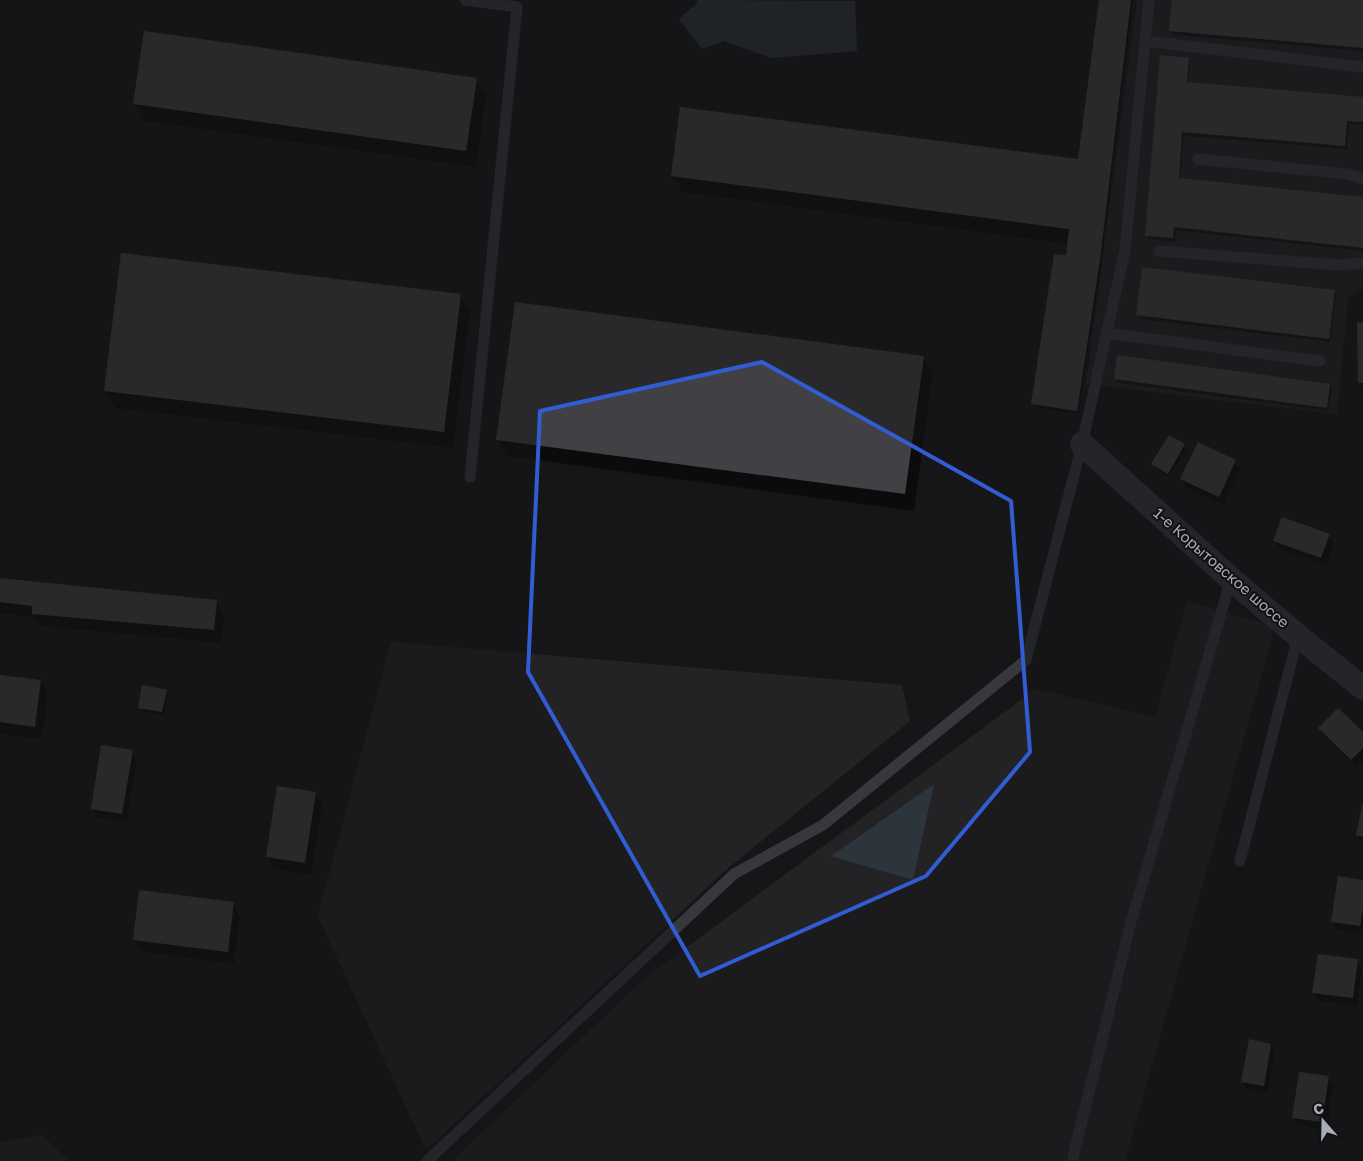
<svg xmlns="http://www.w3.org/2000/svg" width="1363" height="1161" font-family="'Golos Text',sans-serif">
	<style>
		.built { fill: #232225 }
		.water { fill: #2c343c }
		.shadow { fill: #0007 }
		.building { fill: #414145 }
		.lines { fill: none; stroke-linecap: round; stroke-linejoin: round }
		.lane { stroke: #37383d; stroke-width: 11 }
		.street { stroke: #37383d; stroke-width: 24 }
		.marked { fill: none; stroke: #325cd3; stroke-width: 4; stroke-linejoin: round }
		.labels { text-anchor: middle; stroke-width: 4; stroke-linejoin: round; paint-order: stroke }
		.street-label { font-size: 15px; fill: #a8acb8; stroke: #111113 }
	</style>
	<rect width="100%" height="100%" fill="#161618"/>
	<path class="built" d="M1137,0H1363V289L1348,298L1337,414L1086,384Z
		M1187,601L1275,627L1125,1161H452L645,978L1036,689L1155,718Z
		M391,642L902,685L910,721L727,869L426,1150L318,916Z
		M42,1135L69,1161H0V1142Z"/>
	<path class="water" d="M697,0L855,1L857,51L771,58L724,41L702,49L679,19L697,3Z
		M934,784L913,880L831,856Z"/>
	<path class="shadow" d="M1101,0H1133L1101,264L1078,414L1035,407L1033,403L1068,244L682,192L672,176L1079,163Z
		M1173,0H1363V51L1173,35L1170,31Z
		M1188,59L1190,63L1188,84L1363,98V125L1349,124L1347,149L1184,136L1180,179L1363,199V251L1176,230L1175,242L1148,239L1146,236Z
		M476,79L486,96L476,167L144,121L135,104Z
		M1334,291L1336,295L1330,342L1140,319L1138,315Z
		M460,295L470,312L453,448L115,408L105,391Z
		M1363,323V390L1359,383Z
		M923,357L933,374L914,511L507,456L497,440Z
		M1115,379L1330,385L1332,389L1328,411L1117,383Z
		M1169,436L1184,445L1186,449L1170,477L1155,468L1152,464Z
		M1235,461L1240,469L1223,505L1186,487L1182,479Z
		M1329,535L1334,543L1326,565L1279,549L1275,541Z
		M0,579L216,601L224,614L221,643L40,626L35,617L0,613Z
		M0,676L41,681L48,694L42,739L0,734Z
		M166,691L168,694L164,715L141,711L139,707Z
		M1320,729L1363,734V761L1357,768L1325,737Z
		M132,751L137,759L127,822L97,817L92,809Z
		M315,793L322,805L311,875L274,869L267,856Z
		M1363,807V844L1357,835Z
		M1363,881V934L1337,930L1332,921Z
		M233,903L240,916L234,964L142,952L134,940Z
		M1357,960L1362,969L1357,1006L1318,1001L1314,992Z
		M1271,1045L1275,1053L1268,1094L1247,1090L1242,1082Z
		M1328,1077L1333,1085L1327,1130L1298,1126L1294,1117Z"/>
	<path class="building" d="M1099,0H1131L1100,260L1077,411L1031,404L1054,254L1066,255L1069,229L671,176L680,107L1078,159Z
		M1172,0H1363V48L1169,31Z
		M144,31L477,78L466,151L133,104Z
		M1160,55L1189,58L1187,82L1363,97V122L1347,121L1345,146L1182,132L1179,178L1363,197V248L1174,227L1173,238L1145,236Z
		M121,253L461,294L444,432L104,391Z
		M1142,267L1335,290L1329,339L1136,315Z
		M515,302L924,356L905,494L496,440Z
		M1357,322H1363V383H1358Z
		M1117,355L1330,384L1327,408L1114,379Z
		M1169,435L1185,444L1168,474L1151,464Z
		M1198,442L1236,460L1219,497L1180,479Z
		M1282,517L1330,534L1321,558L1273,541Z
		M0,578L217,600L214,630L32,614V606L0,602Z
		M0,675L41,680L35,727L0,722Z
		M142,685L167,690L162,712L138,708Z
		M1338,708L1363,732V748L1351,760L1318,728Z
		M101,745L133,750L122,814L91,809Z
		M277,786L316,792L305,863L266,857Z
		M1362,805H1363V837L1356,835Z
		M1338,876L1363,880V908L1360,926L1331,922Z
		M139,890L234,902L228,952L133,940Z
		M1318,954L1358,959L1353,998L1312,993Z
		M1249,1039L1271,1044L1264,1086L1241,1082Z
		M1299,1072L1329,1076L1322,1122L1292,1118Z"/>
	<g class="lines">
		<path class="lane" d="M465,0L517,7L470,477
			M1145,41L1363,67
			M1198,159L1348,174L1363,179
			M1159,251L1338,265L1363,263
			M1106,333L1320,361
			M1240,861L1298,636
			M427,1161L734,874L823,825L1026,660L1082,444L1125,250L1149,0
			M1072,1161L1131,922L1231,579"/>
		<path class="street" d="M1082,444L1231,579L1298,636L1363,688"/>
	</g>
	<path d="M0 0H1363V1161H0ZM762,362L1011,501L1030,752L926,876L700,976L528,672L540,411Z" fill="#161618" fill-opacity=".55" fill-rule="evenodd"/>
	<path class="marked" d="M762,362L1011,501L1030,752L926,876L700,976L528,672L540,411Z"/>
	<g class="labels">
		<g class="street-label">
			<text transform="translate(1221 568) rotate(41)" y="5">1-е Корытовское шоссе</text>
		</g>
	</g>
	<g transform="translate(1323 1121) rotate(340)" stroke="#111113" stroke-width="4" paint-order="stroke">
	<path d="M0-4L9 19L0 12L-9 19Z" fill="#a8acb8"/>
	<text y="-8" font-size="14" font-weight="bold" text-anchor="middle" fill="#a8acb8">С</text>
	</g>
</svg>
